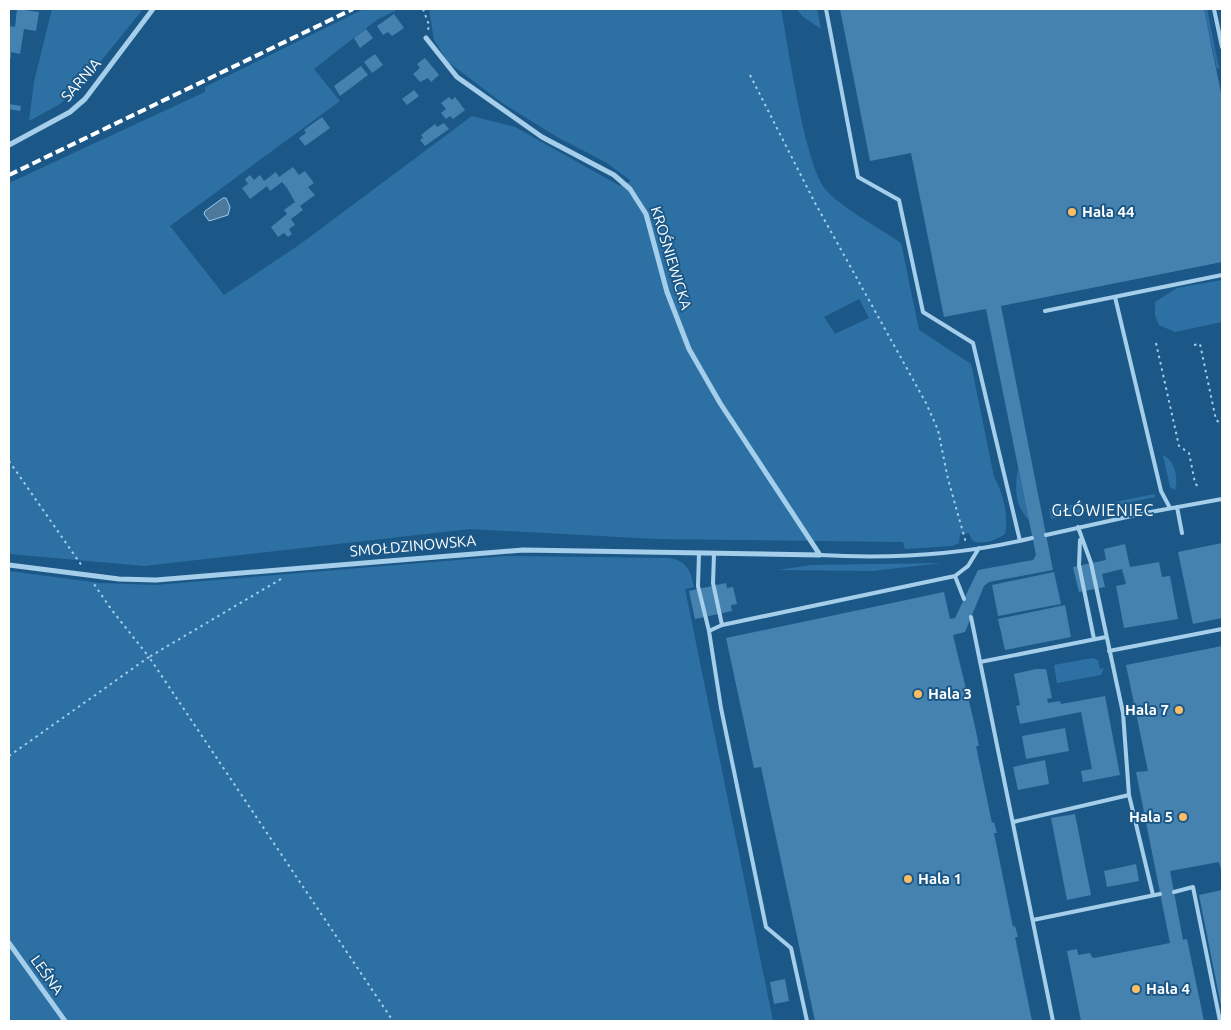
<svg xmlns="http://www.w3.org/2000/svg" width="1231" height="1030" font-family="Ubuntu,sans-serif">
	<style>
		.green { fill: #2d71a4; fill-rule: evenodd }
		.water { fill: #4d789a; stroke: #99caed }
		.building { fill: #4582b0 }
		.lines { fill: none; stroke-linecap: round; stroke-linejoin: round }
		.path { stroke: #a5ceeb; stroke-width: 2; stroke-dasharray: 2.5 4; stroke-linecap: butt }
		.service { stroke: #a5ceeb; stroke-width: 4 }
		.minor { stroke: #a5ceeb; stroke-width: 5 }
		.rail { stroke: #fff; stroke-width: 4; stroke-dasharray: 9 4; stroke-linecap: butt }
		.poi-dot { fill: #fcbd63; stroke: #1c5887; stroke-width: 2 }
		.labels { text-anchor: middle; stroke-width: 4; stroke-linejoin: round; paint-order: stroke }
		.street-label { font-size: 15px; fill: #fff; stroke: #1c5887 }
		.poi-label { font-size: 15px; font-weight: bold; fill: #fff; stroke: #1c5887; text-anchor: start }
		.neighbourhood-label { font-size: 16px; letter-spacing: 1px; fill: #fff; stroke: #1c5887 }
	</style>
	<rect width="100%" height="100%" fill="#1c5887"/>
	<path class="green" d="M52,9H143L80,87L60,104L29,121L34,82Z
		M364,9H399L378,19L314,69L340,101L170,226L224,295L299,245L472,116L515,127L620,186L631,181L607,163L557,137L501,102L448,62L434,40L429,9H781C788,45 805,167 826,190C840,207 881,229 901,243L919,330L971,364L994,477C1003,493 1009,516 1005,534C997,540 981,546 972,540L969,533L960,534L959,543L952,546L905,549L903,542L657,539L470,529L144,566L9,554V183L205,92V87ZM859,299L869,318L835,334L824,317Z
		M797,9H817L821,29L802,16Z
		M1204,9H1207L1219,68L1217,69Z
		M1222,280V322L1175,332L1159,325L1155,315V302L1177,288Z
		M1163,455C1174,460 1179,478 1175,490L1170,487Z
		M1018,468L1029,520C1014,505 1015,488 1018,468Z
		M1155,494V497L1051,519L1049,509L1072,505L1074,510Z
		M507,556L668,558C686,560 691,570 694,587L685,589L773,1021H9V571L100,583L155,585Z
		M942,563L872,571L778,570L811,565Z
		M1092,658L1098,660L1100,669L1104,668L1101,675L1057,683L1054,665Z"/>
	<path class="water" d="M223,198H226L230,207L228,215L209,221L204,214L205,211Z"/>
	<path class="building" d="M17,9L39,12L36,31L24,29L20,54L11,52V58H9V26L15,27Z
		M840,9H1204L1222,98V262L1001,306L1053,570L989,582L984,586L965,632L953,635L974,722L979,746H976L992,823L994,822L997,833H994L1013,927L1015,926L1018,937H1015L1032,1021H815L761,767L754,768L726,638L944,592L950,619L955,618L978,570L1033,560L1036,555L986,309L944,317L911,153L870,161Z
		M394,14L404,28L392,36L388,32L383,35L377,26Z
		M366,29L373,38L360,48L354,38Z
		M375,54L383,65L372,73L364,62Z
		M425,58L439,75L431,82L428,78L420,82L413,74L420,68L417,64Z
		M361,66L368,75L340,96L334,86Z
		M414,90L419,96L407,105L402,99Z
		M449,97L452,100L455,97L465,110L453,119L450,116L446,119L441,113L446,109L441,103Z
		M9,104L21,106L20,111L9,109Z
		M322,117L330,128L305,146L299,138L306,133L304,130Z
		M444,123L449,129L425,146L420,140L423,138L421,135L435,124L437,127Z
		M293,167L299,175L305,171L314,183L308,187L315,195L300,206L303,210L291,219L295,225L289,229L292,234L288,237L284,233L278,237L271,227L287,214L284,210L295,202L287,188L282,182L270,191L267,186L250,199L242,188L248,184L245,179L250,175L254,180L260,175L264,181L276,172L279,177Z
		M1222,543V618L1193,624L1178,552Z
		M1125,544L1130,567L1159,562L1162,577L1170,576L1178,619L1124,628L1116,586L1126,584L1122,569L1102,574L1105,587L1079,592L1073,567L1106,560L1104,549Z
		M1054,572L1061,604L998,616L992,585Z
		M726,583L727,588L733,587L737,604L731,605L732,611L695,619L689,591Z
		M1065,605L1071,637L1005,650L998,619Z
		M1222,646V873L1219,862L1170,871L1183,940L1187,939L1204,1021H1081L1067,951L1077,949L1078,955L1090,953L1092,957L1094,958L1170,943L1136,772L1148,771L1126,665Z
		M1036,669H1046L1052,698L1047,699L1048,703L1060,701L1061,704L1105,696L1120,775L1083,782L1081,771L1092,769L1081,712L1020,724L1016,706L1020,705L1014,674Z
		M1065,728L1069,751L1026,759L1022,736Z
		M1045,760L1049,784L1018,790L1013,767Z
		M1075,814L1091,895L1067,900L1051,818Z
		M1136,864L1139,881L1107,887L1104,871Z
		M1222,890V1006H1221L1199,895Z
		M785,979L789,1001L774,1004L770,982Z"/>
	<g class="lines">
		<path class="path" d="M423,9L429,25L428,30
			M750,75L814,201L926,403L938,430L948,479L966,543
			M1156,343L1179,446L1189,453L1195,483L1199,488
			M1194,345L1200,344L1216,420L1222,424
			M9,461L82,566
			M281,579L149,657L393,1021
			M9,756L149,657L111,609L94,584"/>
		<path class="service" d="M826,9L858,177L899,200L923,312L973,343L1020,541
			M1214,9L1222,47
			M1115,297L1161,491L1170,508
			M1045,311L1222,275
			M1177,507L1182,533
			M1078,527L1091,563L1123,713L1129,795L1153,895
			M1046,535L1145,513L1222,499
			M1080,540L1079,565L1094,639
			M699,553L698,586L709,631L721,708L766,927L791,948L807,1021
			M714,554L713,583L722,625
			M820,555C891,559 963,555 1032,538
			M955,576L968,566L979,548
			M971,617L1053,1021
			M709,631L722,625L955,576L964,599
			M1109,651L1222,629
			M980,662L1106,637
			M1013,822L1129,795
			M1174,892L1193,887L1220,1021
			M1033,920L1160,894"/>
		<path class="minor" d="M9,145L70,112L85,99L153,9
			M9,565L119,579L156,580L523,550L820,555L720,403L689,349L667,292L646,214L630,189L614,175L542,137L457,77L426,38
			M9,943L65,1021"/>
		<path class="rail" d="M9,175L353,9"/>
	</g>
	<g class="poi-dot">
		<circle cx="1072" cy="212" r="5"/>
		<circle cx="918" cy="694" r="5"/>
		<circle cx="1179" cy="710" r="5"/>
		<circle cx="1183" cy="817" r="5"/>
		<circle cx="908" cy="879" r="5"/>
		<circle cx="1136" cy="989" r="5"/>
	</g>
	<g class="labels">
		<g class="street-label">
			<text transform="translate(81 80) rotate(-49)" y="5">SARNIA</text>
			<text transform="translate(671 258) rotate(73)" y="5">KROŚNIEWICKA</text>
			<text transform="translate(413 546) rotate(-5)" y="5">SMOŁDZINOWSKA</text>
			<text transform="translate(47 975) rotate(54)" y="5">LEŚNA</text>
		</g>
		<g class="poi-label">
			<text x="1082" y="217">Hala 44</text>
			<text x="928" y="699">Hala 3</text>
			<text x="1169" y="715" text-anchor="end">Hala 7</text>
			<text x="1173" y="822" text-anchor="end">Hala 5</text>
			<text x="918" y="884">Hala 1</text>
			<text x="1146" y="994">Hala 4</text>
		</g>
		<g class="neighbourhood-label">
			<text x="1103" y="516">GŁÓWIENIEC</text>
		</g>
	</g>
	<rect width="1231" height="1030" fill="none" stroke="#ffffff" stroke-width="20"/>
</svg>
